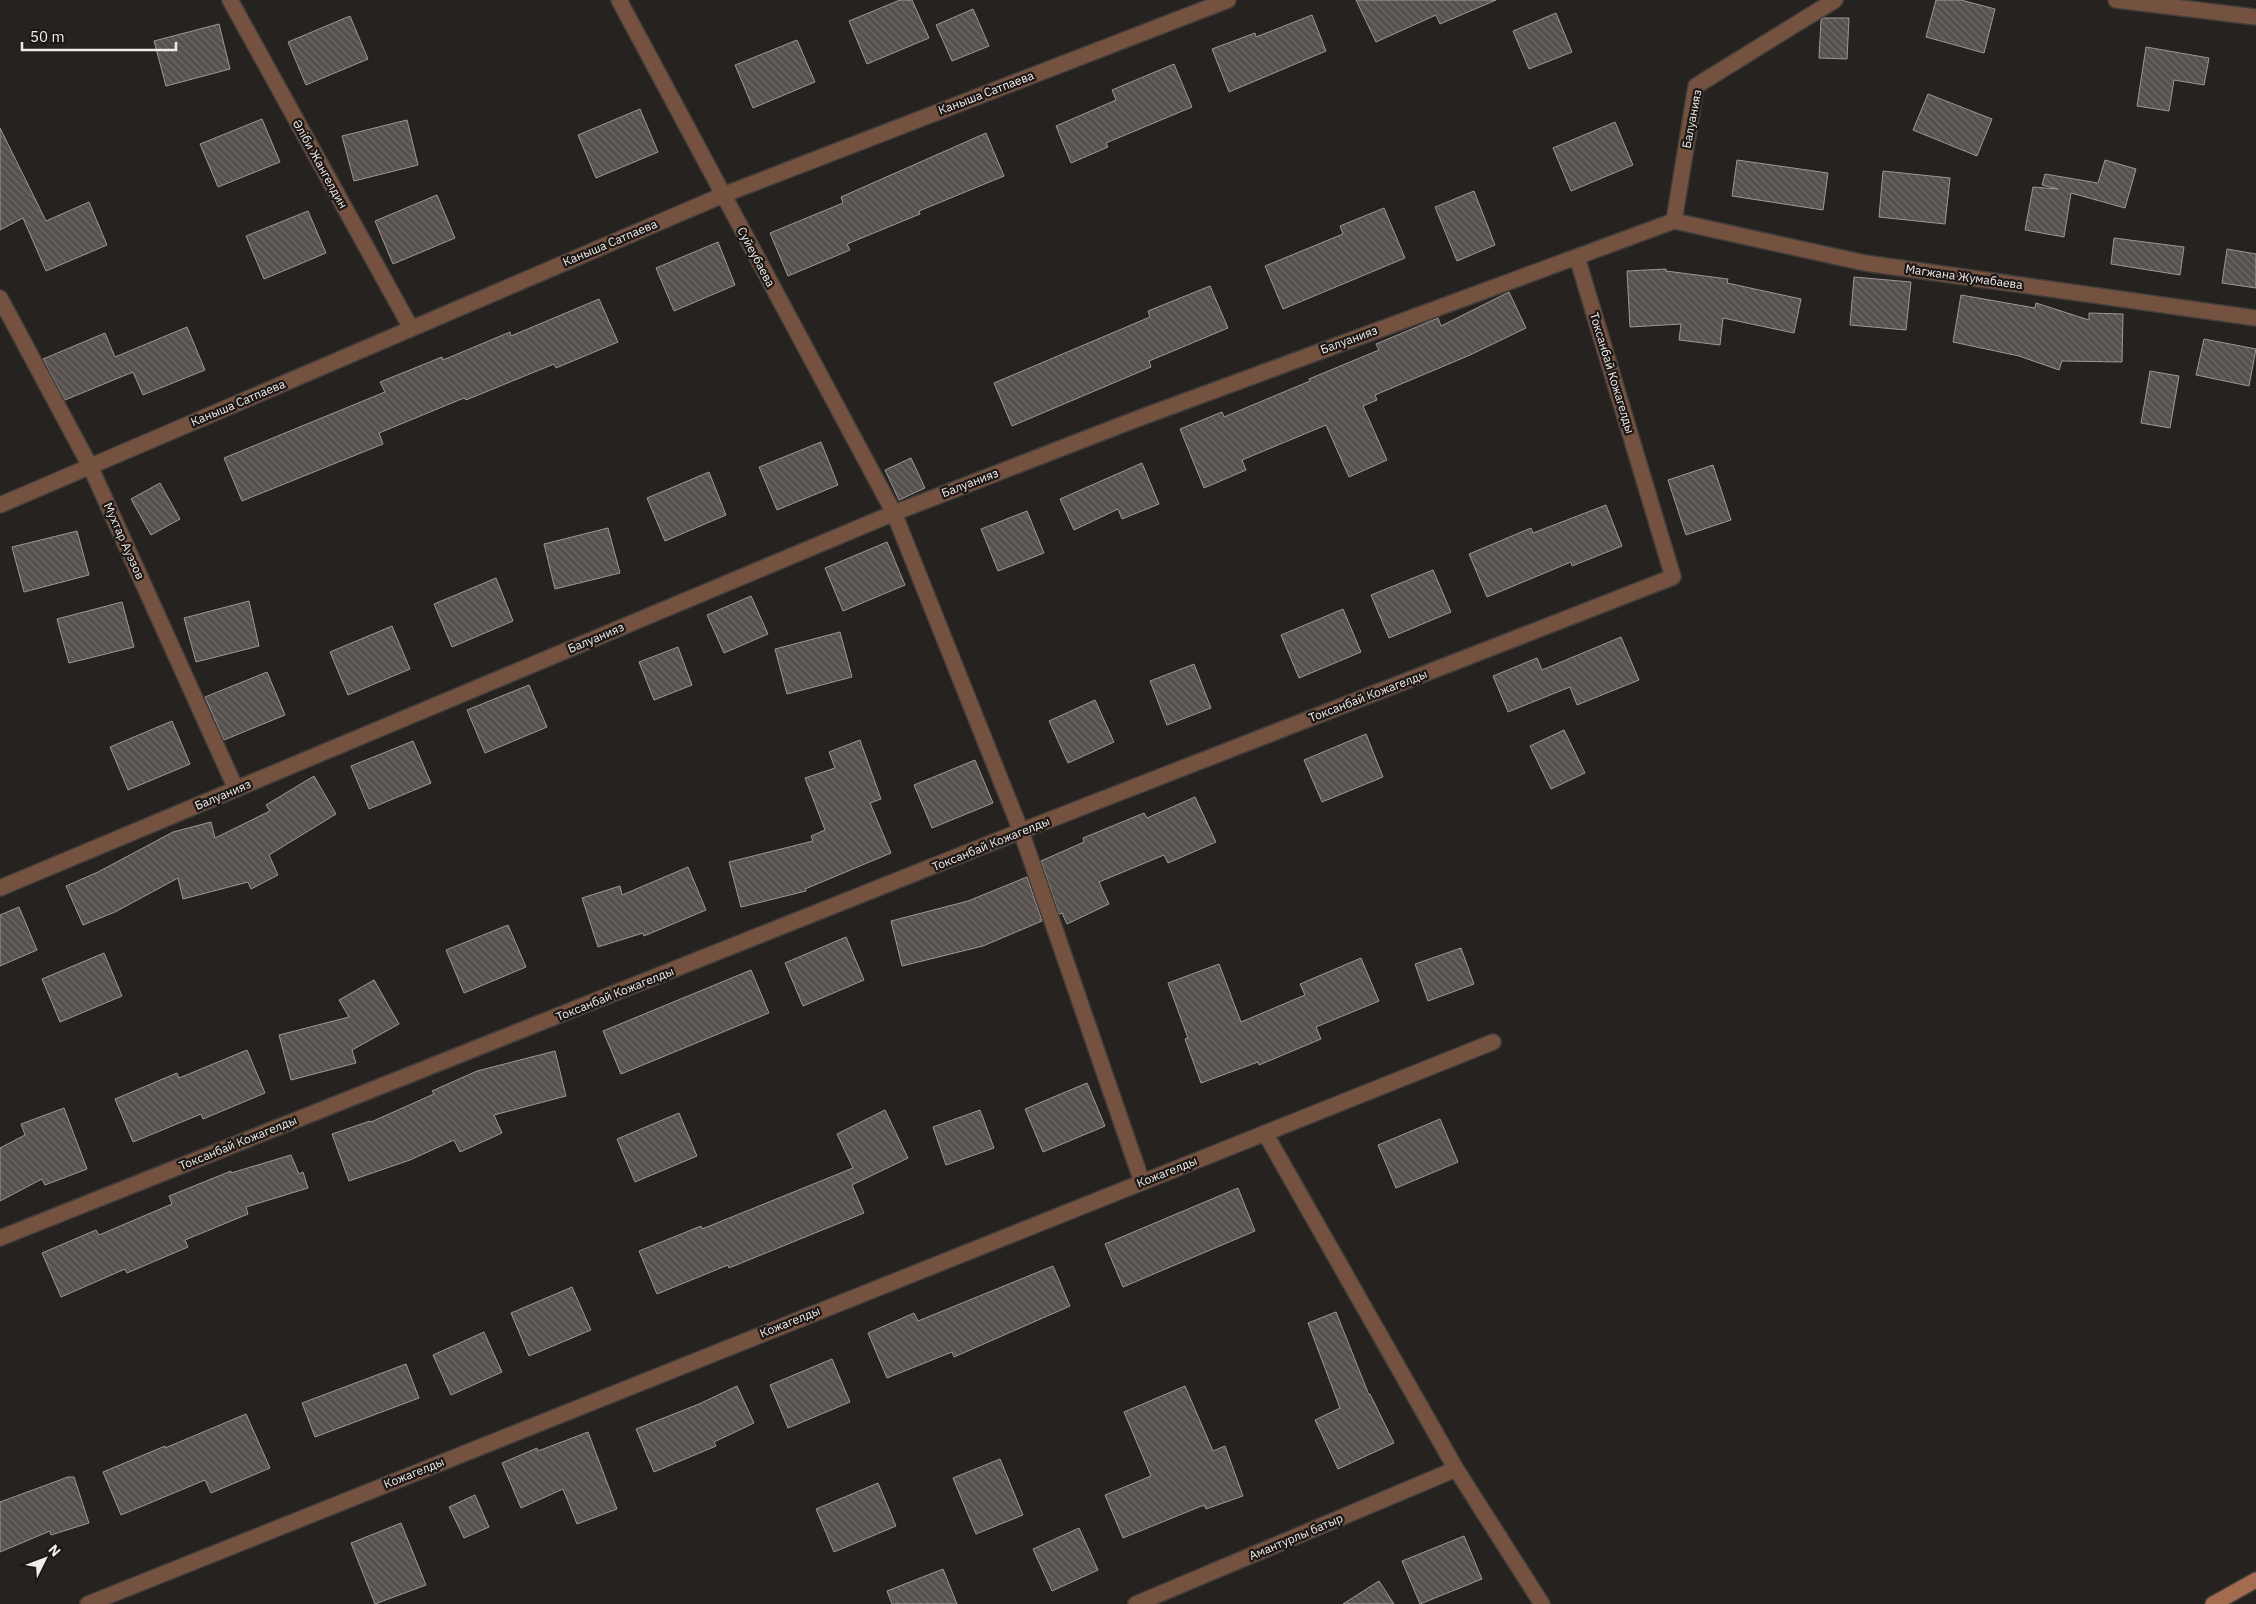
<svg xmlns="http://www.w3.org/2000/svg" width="2256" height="1604" font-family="'IBM Plex Sans',sans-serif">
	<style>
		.building { fill: url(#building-back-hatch); stroke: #9e9895 }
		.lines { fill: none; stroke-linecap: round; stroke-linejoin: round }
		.street-casing { stroke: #423e3b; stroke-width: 18 }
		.secondary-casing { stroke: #423e3b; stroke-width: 18 }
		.street { stroke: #755240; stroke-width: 15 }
		.secondary { stroke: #a46c4f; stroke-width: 15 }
		.labels { text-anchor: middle; stroke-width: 4.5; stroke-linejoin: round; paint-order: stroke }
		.street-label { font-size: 12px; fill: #efecea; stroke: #1d1816 }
	</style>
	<defs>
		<pattern id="building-back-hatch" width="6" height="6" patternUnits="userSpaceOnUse" patternTransform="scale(1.25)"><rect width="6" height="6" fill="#56504e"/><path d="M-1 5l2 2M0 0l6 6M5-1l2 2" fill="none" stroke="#6f6968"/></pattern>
	</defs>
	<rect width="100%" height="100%" fill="#26221f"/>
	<path class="building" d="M900,0H912L929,38L867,64L849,21Z
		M1356,0H1496L1440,24L1436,15L1376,42Z
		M1936,0H1961L1995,9L1984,53L1926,37Z
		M973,9L989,46L952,61L936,25Z
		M1556,13L1572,52L1529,69L1513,31Z
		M1312,15L1326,51L1229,92L1212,49L1255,33L1256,37Z
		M350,16L368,59L306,85L288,42Z
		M1824,18H1849L1847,59L1819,58L1821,20Z
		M219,24L230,69L166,86L154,41Z
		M797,40L815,82L753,108L735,65Z
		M2146,47L2209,58L2204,85L2174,80L2169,111L2137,106Z
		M1174,64L1192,107L1106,143L1108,147L1071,163L1056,126L1116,100L1112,90Z
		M1928,94L1992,119L1977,156L1913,130Z
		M640,109L658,152L596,178L578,135Z
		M262,119L280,162L218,187L200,144Z
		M407,120L418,165L354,181L342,136Z
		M1615,122L1633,165L1571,191L1553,148Z
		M0,128L46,221L89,202L107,245L46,271L23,218L0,230Z
		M986,133L1004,176L919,211L920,214L847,244L850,250L788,276L770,233L843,203L841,197Z
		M1737,160L1828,173L1823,210L1732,196Z
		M2105,160L2136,169L2125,208L2071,193L2064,237L2025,230L2033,187L2058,189L2042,185L2045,174L2098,183Z
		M1883,171L1950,178L1945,224L1879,217Z
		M1474,191L1495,245L1457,261L1435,207Z
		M437,195L455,238L393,264L375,221Z
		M1384,208L1405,258L1283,309L1265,266L1343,234L1340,226Z
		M308,211L326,253L264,279L246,236Z
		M2114,238L2184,247L2180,275L2111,264Z
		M718,242L735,285L674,311L656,268Z
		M2227,249L2256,254V288L2222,283Z
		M1666,269V271L1728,279L1727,283L1801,299L1794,333L1723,318L1720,345L1679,340L1681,324L1630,327L1627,271Z
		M1854,277L1911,282L1906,330L1850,325Z
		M1210,286L1228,328L1149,361L1151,367L1012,426L994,383L1150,317L1148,311Z
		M1509,292L1526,328L1470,355L1375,395L1377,400L1363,406L1387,460L1349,477L1326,425L1242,460L1246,470L1204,488L1180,429L1222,412L1224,417L1310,381L1309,379L1379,350L1376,344L1438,318L1441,326Z
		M1961,295L2035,308L2036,303L2089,320V313L2123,314L2122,362L2062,361L2059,370L2019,356L1953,342Z
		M599,299L618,342L556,368L554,364L466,400L464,398L379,433L383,444L242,501L224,458L385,392L380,382L442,357L443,360L510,332L511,336Z
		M187,327L205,370L143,395L133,372L65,400L43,359L105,333L115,357Z
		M2204,339L2256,349L2249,386L2196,375Z
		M2150,371L2179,376L2170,428L2141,423Z
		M821,442L838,485L777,510L759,467Z
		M911,458L925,488L899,500L885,470Z
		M1142,463L1159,504L1122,519L1118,509L1074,530L1060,499Z
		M1713,465L1731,520L1686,535L1668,480Z
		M709,472L726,515L665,541L647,498Z
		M160,483L180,519L151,535L131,499Z
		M1606,505L1622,546L1572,566L1571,562L1487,597L1469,554L1531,528L1533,533Z
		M1027,511L1044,553L998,571L981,529Z
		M608,528L620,573L555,589L544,544Z
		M77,531L89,575L24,592L12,547Z
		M887,542L905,585L843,611L825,568Z
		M1433,570L1451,612L1389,638L1371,595Z
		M496,578L513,621L452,647L434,604Z
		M751,596L768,634L724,653L707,615Z
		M249,601L259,646L196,662L184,618Z
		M122,602L134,647L69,663L57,619Z
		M1343,609L1361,652L1299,678L1281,635Z
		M392,626L410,669L348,695L330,652Z
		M840,632L852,677L787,694L775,649Z
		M1621,637L1639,680L1577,705L1570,687L1508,712L1493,676L1537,658L1542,670Z
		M678,647L692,685L654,700L639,662Z
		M1194,664L1211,708L1167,725L1150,681Z
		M267,672L285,715L224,740L205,697Z
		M529,685L547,727L485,753L467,710Z
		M1095,700L1114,742L1068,763L1049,721Z
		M172,721L190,764L128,790L110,747Z
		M1564,730L1585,773L1551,789L1530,746Z
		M1366,734L1383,777L1322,802L1304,760Z
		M860,740L881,799L870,803L891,853L805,889L806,891L741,907L729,862L813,841L811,836L825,830L805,778L835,768L829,752Z
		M413,741L431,783L369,809L351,766Z
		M975,760L993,803L932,828L914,785Z
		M314,776L336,814L269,855L278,875L251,889L248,882L183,899L178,878L115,912L83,925L66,886L98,872L173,832L211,822L215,838L270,811L266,805Z
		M1195,797L1216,842L1168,863L1164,855L1099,882L1109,904L1067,924L1062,913L1059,914L1041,861L1084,842L1083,838L1144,813L1147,818Z
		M688,867L706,910L644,936L643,933L598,947L582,898L620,886L622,895Z
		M1027,877L1042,921L983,946L902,966L891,921L968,901Z
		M19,907L37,950L0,966V915Z
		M508,925L526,967L464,993L446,950Z
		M846,937L864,980L803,1006L785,963Z
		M1461,948L1474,984L1428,1001L1415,964Z
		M104,953L122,996L60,1022L42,979Z
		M1361,958L1379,1001L1316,1027L1321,1039L1259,1065L1258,1062L1201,1083L1185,1039L1188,1038L1168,983L1219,964L1241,1022L1305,995L1300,984Z
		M751,970L769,1013L621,1074L603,1031Z
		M374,980L399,1024L352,1050L356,1063L291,1080L279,1035L349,1017L339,1000Z
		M247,1050L265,1093L203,1119L201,1114L133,1142L115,1099L177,1073L179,1078Z
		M555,1051L566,1096L494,1115L502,1133L460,1152L454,1140L410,1160L349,1181L332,1134L370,1121L371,1122L434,1094L432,1091L477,1071Z
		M1087,1083L1105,1126L1043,1152L1025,1109Z
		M64,1108L87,1169L45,1185L42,1179L0,1201V1148L25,1135L21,1124Z
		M885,1110L908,1158L852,1185L864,1213L729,1268L728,1265L657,1294L639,1251L701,1226L702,1229L853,1168L837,1134Z
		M980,1110L994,1148L946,1165L933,1127Z
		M679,1113L697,1156L635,1182L617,1139Z
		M1440,1119L1458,1162L1396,1188L1378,1145Z
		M291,1155L299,1174L303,1172L308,1188L246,1207L248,1214L185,1240L188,1247L127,1273L125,1269L61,1297L42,1253L96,1230L99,1235L172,1204L169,1196L231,1171V1173Z
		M1238,1188L1255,1231L1123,1287L1105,1244Z
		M1053,1266L1070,1306L954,1357L952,1352L887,1378L868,1333L914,1313L918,1321Z
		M572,1287L591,1330L529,1356L511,1313Z
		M1336,1312L1369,1395L1370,1394L1394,1443L1338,1469L1315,1420L1340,1408L1308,1323Z
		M484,1332L502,1372L451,1395L433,1355Z
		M832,1359L850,1402L788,1428L770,1385Z
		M406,1364L419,1398L315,1437L302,1403Z
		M737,1386L754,1423L714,1442L716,1446L654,1472L636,1429L699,1404Z
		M1185,1386L1213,1451L1225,1446L1243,1496L1206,1509L1204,1505L1123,1538L1105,1495L1151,1476L1124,1412Z
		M246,1414L270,1468L211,1493L205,1480L121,1515L103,1472L165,1446V1448Z
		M588,1432L617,1509L577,1524L563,1489L521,1508L502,1463L537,1448L538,1451Z
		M1000,1459L1023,1515L976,1534L953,1478Z
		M68,1477H74L89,1523L51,1535L50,1531L0,1552V1502Z
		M878,1483L896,1526L834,1552L816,1509Z
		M475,1495L489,1527L464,1538L449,1507Z
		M401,1523L426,1585L375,1604L351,1543Z
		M1079,1528L1098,1570L1052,1591L1033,1549Z
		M1464,1536L1482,1579L1420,1604L1402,1561Z
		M943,1569L957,1604H892L887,1591Z
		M1379,1581L1394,1604H1343Z"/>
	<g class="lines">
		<defs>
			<path id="street" d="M230,0L411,328
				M619,0L894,513L1021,831L1142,1182
				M2116,0L2256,17
				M1674,221L1865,263L2256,318
				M0,298L90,466L236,789
				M0,505L723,195L1228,0
				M0,888L894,513L1134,420L1674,221L1696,86L1835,0
				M1265,1133L1456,1469L1542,1604
				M0,1238L1021,831L1673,577L1577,257
				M88,1604L1493,1042
				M1136,1604L1456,1469"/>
			<path id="secondary" d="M2213,1604L2256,1580"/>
		</defs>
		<use href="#street" class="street-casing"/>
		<use href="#secondary" class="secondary-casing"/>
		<use href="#street" class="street"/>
		<use href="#secondary" class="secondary"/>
	</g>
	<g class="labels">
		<g class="street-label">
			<text transform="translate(986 93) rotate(-21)" y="4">Каныша Сатпаева</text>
			<text transform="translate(1692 119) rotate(-79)" y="4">Балуанияз</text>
			<text transform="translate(320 164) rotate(61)" y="4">Әліби Жангелдин</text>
			<text transform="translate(610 243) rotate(-23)" y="4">Каныша Сатпаева</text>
			<text transform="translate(756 257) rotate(62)" y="4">Суйеубаева</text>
			<text transform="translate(1964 277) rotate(8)" y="4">Магжана Жумабаева</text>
			<text transform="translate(1349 340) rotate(-20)" y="4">Балуанияз</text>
			<text transform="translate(1612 373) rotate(73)" y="4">Токсанбай Кожагелды</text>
			<text transform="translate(238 403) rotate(-23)" y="4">Каныша Сатпаева</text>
			<text transform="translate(970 483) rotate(-21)" y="4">Балуанияз</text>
			<text transform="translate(124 541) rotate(66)" y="4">Мухтар Ауэзов</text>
			<text transform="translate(596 638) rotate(-23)" y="4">Балуанияз</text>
			<text transform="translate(1368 696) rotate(-21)" y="4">Токсанбай Кожагелды</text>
			<text transform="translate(223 795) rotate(-23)" y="4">Балуанияз</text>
			<text transform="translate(991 844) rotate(-22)" y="4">Токсанбай Кожагелды</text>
			<text transform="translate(615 994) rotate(-22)" y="4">Токсанбай Кожагелды</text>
			<text transform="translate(238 1143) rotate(-22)" y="4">Токсанбай Кожагелды</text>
			<text transform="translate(1167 1172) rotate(-22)" y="4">Кожагелды</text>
			<text transform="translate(790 1322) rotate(-22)" y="4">Кожагелды</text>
			<text transform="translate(414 1473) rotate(-22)" y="4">Кожагелды</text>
			<text transform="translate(1296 1537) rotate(-23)" y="4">Амантурлы батыр</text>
		</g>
	</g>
	<g transform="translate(45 1559) rotate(48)" stroke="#1d1816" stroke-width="4" paint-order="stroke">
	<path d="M0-4L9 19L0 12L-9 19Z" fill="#efecea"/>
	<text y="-8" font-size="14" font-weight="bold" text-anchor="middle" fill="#efecea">N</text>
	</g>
	<path d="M22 42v8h154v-8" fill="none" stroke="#efecea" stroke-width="2.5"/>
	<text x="30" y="42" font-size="15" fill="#efecea" stroke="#1d1816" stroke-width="4" paint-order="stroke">50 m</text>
</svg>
